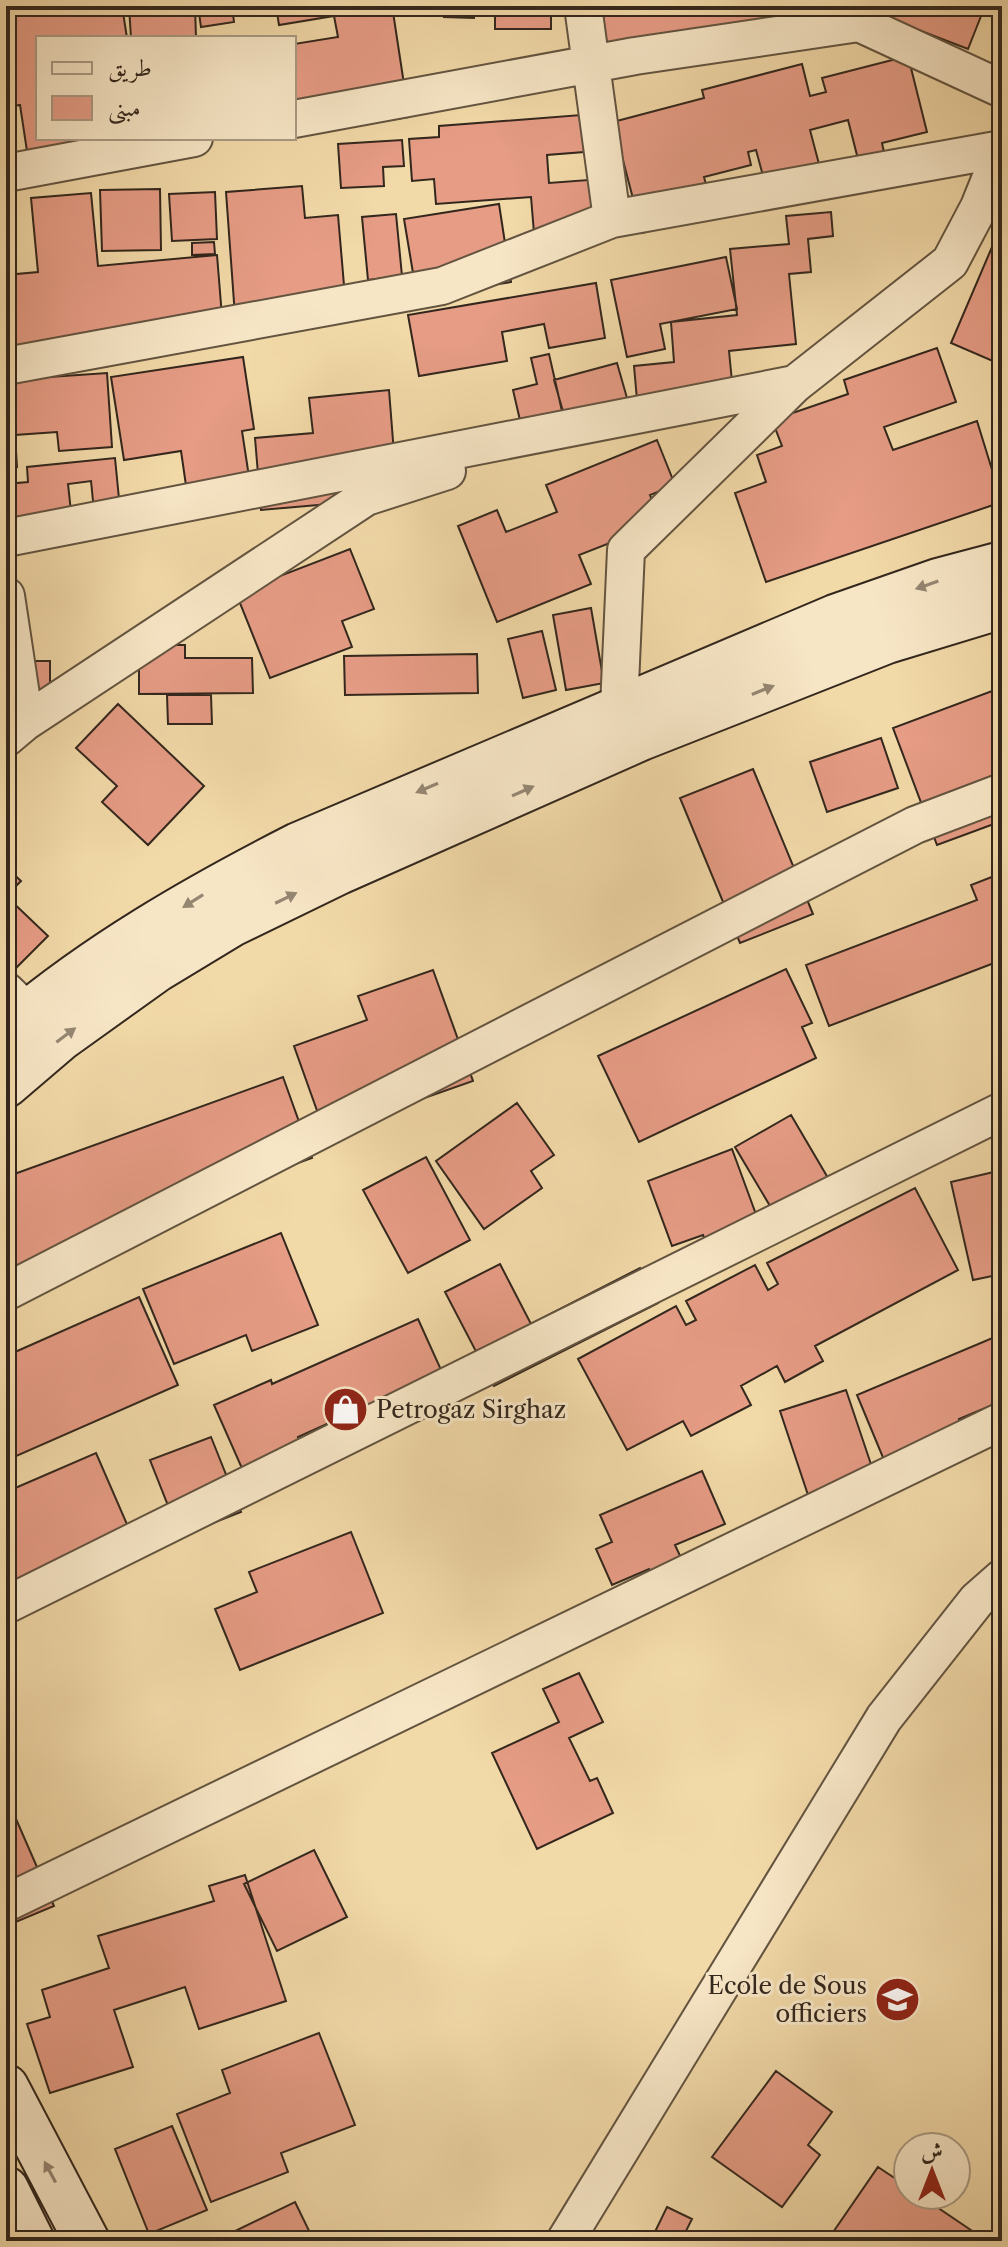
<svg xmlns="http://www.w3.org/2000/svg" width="1008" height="2247" font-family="'Libre Caslon Text',Amiri,serif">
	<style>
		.building { fill: #e69c85; stroke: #33271d; stroke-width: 2 }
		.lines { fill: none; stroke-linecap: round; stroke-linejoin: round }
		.street-casing { stroke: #635440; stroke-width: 40 }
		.secondary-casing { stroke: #33271d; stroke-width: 48 }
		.street { stroke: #f7e6c6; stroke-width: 36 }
		.secondary { stroke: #f7e6c6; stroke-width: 44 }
		.oneway { fill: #958672 }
		.labels { text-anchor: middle; stroke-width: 6; stroke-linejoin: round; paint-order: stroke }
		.poi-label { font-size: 24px; fill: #33271d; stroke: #f7e6c6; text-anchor: start }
	</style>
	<rect width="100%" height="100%" fill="#f2d9a8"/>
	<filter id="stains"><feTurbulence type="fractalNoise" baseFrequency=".0025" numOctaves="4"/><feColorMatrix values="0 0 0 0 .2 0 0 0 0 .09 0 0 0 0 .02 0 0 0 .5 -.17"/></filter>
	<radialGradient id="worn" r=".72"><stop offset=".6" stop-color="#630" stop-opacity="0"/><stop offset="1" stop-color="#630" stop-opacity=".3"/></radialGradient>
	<path class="building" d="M53,6H122L127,38H38V138H79L83,165L30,171L20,105L8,107L13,177L6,178V12Z
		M129,6H195L196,38H131Z
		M198,6H232L234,22L201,27Z
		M276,6H431L393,12L409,117L294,136V44L338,37L334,16L279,25Z
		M445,6H475L474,18L444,17Z
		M495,6H551V29H495Z
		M597,6H794L798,49L603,68Z
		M856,6H985L968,49Z
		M908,56L927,132L882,143L885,157L859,163L848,120L810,130L824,183L769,198L756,150L748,152L751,165L704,177L714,214L642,233L613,122L704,98L702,90L802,64L810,96L826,92L822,78Z
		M581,115L584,152L547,155L549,183L602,179L606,240L535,245L531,197L436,204L434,179L412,181L409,139L439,137V126Z
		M402,140L404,166L383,167L384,186L341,188L338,144Z
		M302,186L305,218L338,215L345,297L235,316L226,192Z
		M160,189L161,250L102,251L100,190Z
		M215,192L217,239L172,241L169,194Z
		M91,193L98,266L217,255L223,329L6,349V275L38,272L31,198Z
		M499,204L511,282L417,297L404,219Z
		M831,212L833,236L808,239L811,272L789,274L796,344L729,351L734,402L638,411L634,366L674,362L671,322L737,315L730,249L789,244L786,216Z
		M396,214L402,276L368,280L362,217Z
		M214,242L215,254L192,255V243Z
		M992,247L1002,251V365L951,343Z
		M726,257L737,309L660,324L665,349L627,357L611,280Z
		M596,283L605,338L549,348L544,324L502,332L507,361L419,376L408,315Z
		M937,348L956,402L884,427L893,450L977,421L1002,502L766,582L735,493L766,482L757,455L782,446L772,420L848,394L844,380Z
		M549,354L567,433L525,442L513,390L537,384L531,358Z
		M243,357L254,429L242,431L253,503L190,513L181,451L124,460L111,377Z
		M617,363L635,426L572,443L554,380Z
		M107,373L112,447L59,451L57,432L15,435L17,467L6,468V380Z
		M389,390L395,466L375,500L261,510L255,438L313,433L309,398Z
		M657,440L675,485L650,495L661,523L579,555L591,584L497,622L458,526L497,510L506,532L557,512L546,485Z
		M115,458L120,509L94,511L91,481L68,484L73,530L6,536V484L28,482L27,467Z
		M350,549L374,609L342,621L352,647L270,678L236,593Z
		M591,608L604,683L566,690L553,615Z
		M542,631L556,690L523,698L508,639Z
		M139,645H185V658H252L253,693L139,694Z
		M477,654L478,693L345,695L344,656Z
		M26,661H50V694L25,693Z
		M992,691L1002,718V821L937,845L893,728Z
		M167,695H211L212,724H168Z
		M118,704L204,786L148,845L102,802L117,786L76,748Z
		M881,738L898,788L827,812L810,762Z
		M753,769L813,914L740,943L680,798Z
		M6,867L21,881L6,896Z
		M1002,873V960L829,1026L806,965L977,900L971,885Z
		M6,896L48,936L13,971L6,964Z
		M786,969L812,1023L802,1027L816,1058L639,1142L598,1056Z
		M433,970L473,1081L325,1133L294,1046L367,1020L358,996Z
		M283,1077L312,1158L156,1214L154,1209L67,1240L70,1248L6,1272V1177Z
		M517,1103L554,1155L531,1171L542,1188L484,1229L436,1161Z
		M791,1115L828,1178L773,1211L735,1147Z
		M732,1149L761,1228L708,1248L703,1235L672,1246L648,1181Z
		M426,1157L470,1240L408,1273L363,1190Z
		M998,1171L1002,1188V1274L973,1280L951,1182Z
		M915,1188L958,1270L815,1346L823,1361L785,1382L777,1366L741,1386L751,1405L691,1436L683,1421L627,1450L578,1359L676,1306L686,1325L696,1320L686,1301L755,1265L768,1290L778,1284L767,1263Z
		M281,1233L318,1325L252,1351L246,1335L174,1364L143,1289Z
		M500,1264L531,1324L640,1268L658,1303L494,1386L445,1292Z
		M139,1297L178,1385L14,1457L6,1438V1356Z
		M418,1319L442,1372L298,1437L307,1456L248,1482L214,1405L271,1380L272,1384Z
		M1002,1334V1401L959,1419L968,1440L889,1472L857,1395Z
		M846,1390L880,1491L814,1513L780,1411Z
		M211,1437L241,1512L180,1536L150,1460Z
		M96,1453L136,1545L6,1601V1492Z
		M702,1471L725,1524L675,1545L696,1590L665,1604L649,1569L612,1585L596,1549L612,1542L600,1515Z
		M351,1532L383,1613L240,1670L215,1609L257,1592L249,1572Z
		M579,1673L603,1722L569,1738L590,1781L597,1778L613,1813L537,1849L492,1753L559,1722L543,1689Z
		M6,1796L54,1906L6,1926Z
		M314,1850L347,1917L277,1951L244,1884Z
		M245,1875L286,2001L199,2029L185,1987L114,2010L133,2067L50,2093L27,2024L50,2017L42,1990L109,1968L98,1936L214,1901L209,1886Z
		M319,2033L355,2125L281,2153L288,2172L211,2202L177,2114L230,2093L222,2070Z
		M776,2071L832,2112L808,2145L820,2155L782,2207L712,2157Z
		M172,2126L207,2210L149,2234L115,2149Z
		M878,2167L908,2187V2195H919L987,2241H827Z
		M295,2202L314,2241H233L229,2234Z
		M667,2207L692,2219L681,2241L652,2238Z"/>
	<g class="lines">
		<defs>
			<path id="street" d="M583,6L612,219
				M294,119L635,56L859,23L1002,89
				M6,173L194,138
				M6,366L442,286L612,219L1002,149
				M6,538L795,384
				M6,596L25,722
				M619,707L626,550L795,384L950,262L979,207L1002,150
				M6,738L25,722L366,497L447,471
				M6,991L28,1012
				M6,1292L915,825L1002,792
				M6,1605L1002,1111
				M6,1903L1002,1421
				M565,2241L884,1718L977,1600L1002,1578"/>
			<path id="secondary" d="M6,1031C93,956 196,897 298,845L835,617L938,581L1002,564
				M6,1085L61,1038L156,970L232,924L339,872L641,738L887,641L1002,606
				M6,2087L87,2241
				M6,2189L32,2241"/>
		</defs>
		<use href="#street" class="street-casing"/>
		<use href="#secondary" class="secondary-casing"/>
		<use href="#street" class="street"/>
		<use href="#secondary" class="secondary"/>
	</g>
	<defs><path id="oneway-solid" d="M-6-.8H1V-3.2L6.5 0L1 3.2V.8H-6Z" transform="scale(2)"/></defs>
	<g class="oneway">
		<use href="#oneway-solid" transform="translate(927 585) rotate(161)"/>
		<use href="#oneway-solid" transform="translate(763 690) rotate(-22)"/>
		<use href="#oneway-solid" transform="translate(427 788) rotate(157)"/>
		<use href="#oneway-solid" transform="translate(523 791) rotate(-24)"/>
		<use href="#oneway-solid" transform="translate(286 898) rotate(-26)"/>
		<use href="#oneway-solid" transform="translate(193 901) rotate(148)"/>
		<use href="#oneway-solid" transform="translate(66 1035) rotate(-37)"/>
		<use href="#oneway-solid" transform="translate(50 2172) rotate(-118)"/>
	</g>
	<defs>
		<symbol id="shop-disc" viewBox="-11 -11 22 22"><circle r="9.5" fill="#8f2418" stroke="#f7e6c6"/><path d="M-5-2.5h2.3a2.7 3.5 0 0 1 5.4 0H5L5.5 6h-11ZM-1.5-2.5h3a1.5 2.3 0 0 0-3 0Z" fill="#fff"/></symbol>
		<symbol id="university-disc" viewBox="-11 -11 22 22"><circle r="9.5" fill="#8f2418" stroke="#f7e6c6"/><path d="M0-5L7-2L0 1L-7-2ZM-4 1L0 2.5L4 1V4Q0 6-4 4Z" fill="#fff"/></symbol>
	</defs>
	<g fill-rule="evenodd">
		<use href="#shop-disc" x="320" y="1384" width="51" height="51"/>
		<use href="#university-disc" x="872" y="1974" width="51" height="51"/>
	</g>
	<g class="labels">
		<g class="poi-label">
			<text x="376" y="1418">Petrogaz Sirghaz</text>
			<text x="867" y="1994" text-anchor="end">Ecole de Sous<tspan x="867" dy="28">officiers</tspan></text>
		</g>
	</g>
	<rect width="1008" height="2247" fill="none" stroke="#f2d9a8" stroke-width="32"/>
	<rect x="8" y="8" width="992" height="2231" fill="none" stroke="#33271d" stroke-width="4"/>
	<rect x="16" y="16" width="976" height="2215" fill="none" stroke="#33271d" stroke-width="2"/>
	<rect x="36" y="36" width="260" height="104" fill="#f7e6c6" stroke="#a99a82" stroke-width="2"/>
	<rect x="52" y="62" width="40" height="12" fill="#f7e6c6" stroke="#a99a82" stroke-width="2"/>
	<text x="108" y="76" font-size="24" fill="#33271d">طريق</text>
	<rect x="52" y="96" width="40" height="24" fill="#e69c85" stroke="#a99a82" stroke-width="2"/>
	<text x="108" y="116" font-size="24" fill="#33271d">مبنى</text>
	<g transform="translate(932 2171)"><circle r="38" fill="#f7e6c6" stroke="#a99a82" stroke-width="2"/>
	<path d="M0-6L14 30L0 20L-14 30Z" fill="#8f2418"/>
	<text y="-12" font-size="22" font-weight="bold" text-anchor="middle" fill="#33271d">ش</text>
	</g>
	<rect width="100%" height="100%" filter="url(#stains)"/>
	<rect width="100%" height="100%" fill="url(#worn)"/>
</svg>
